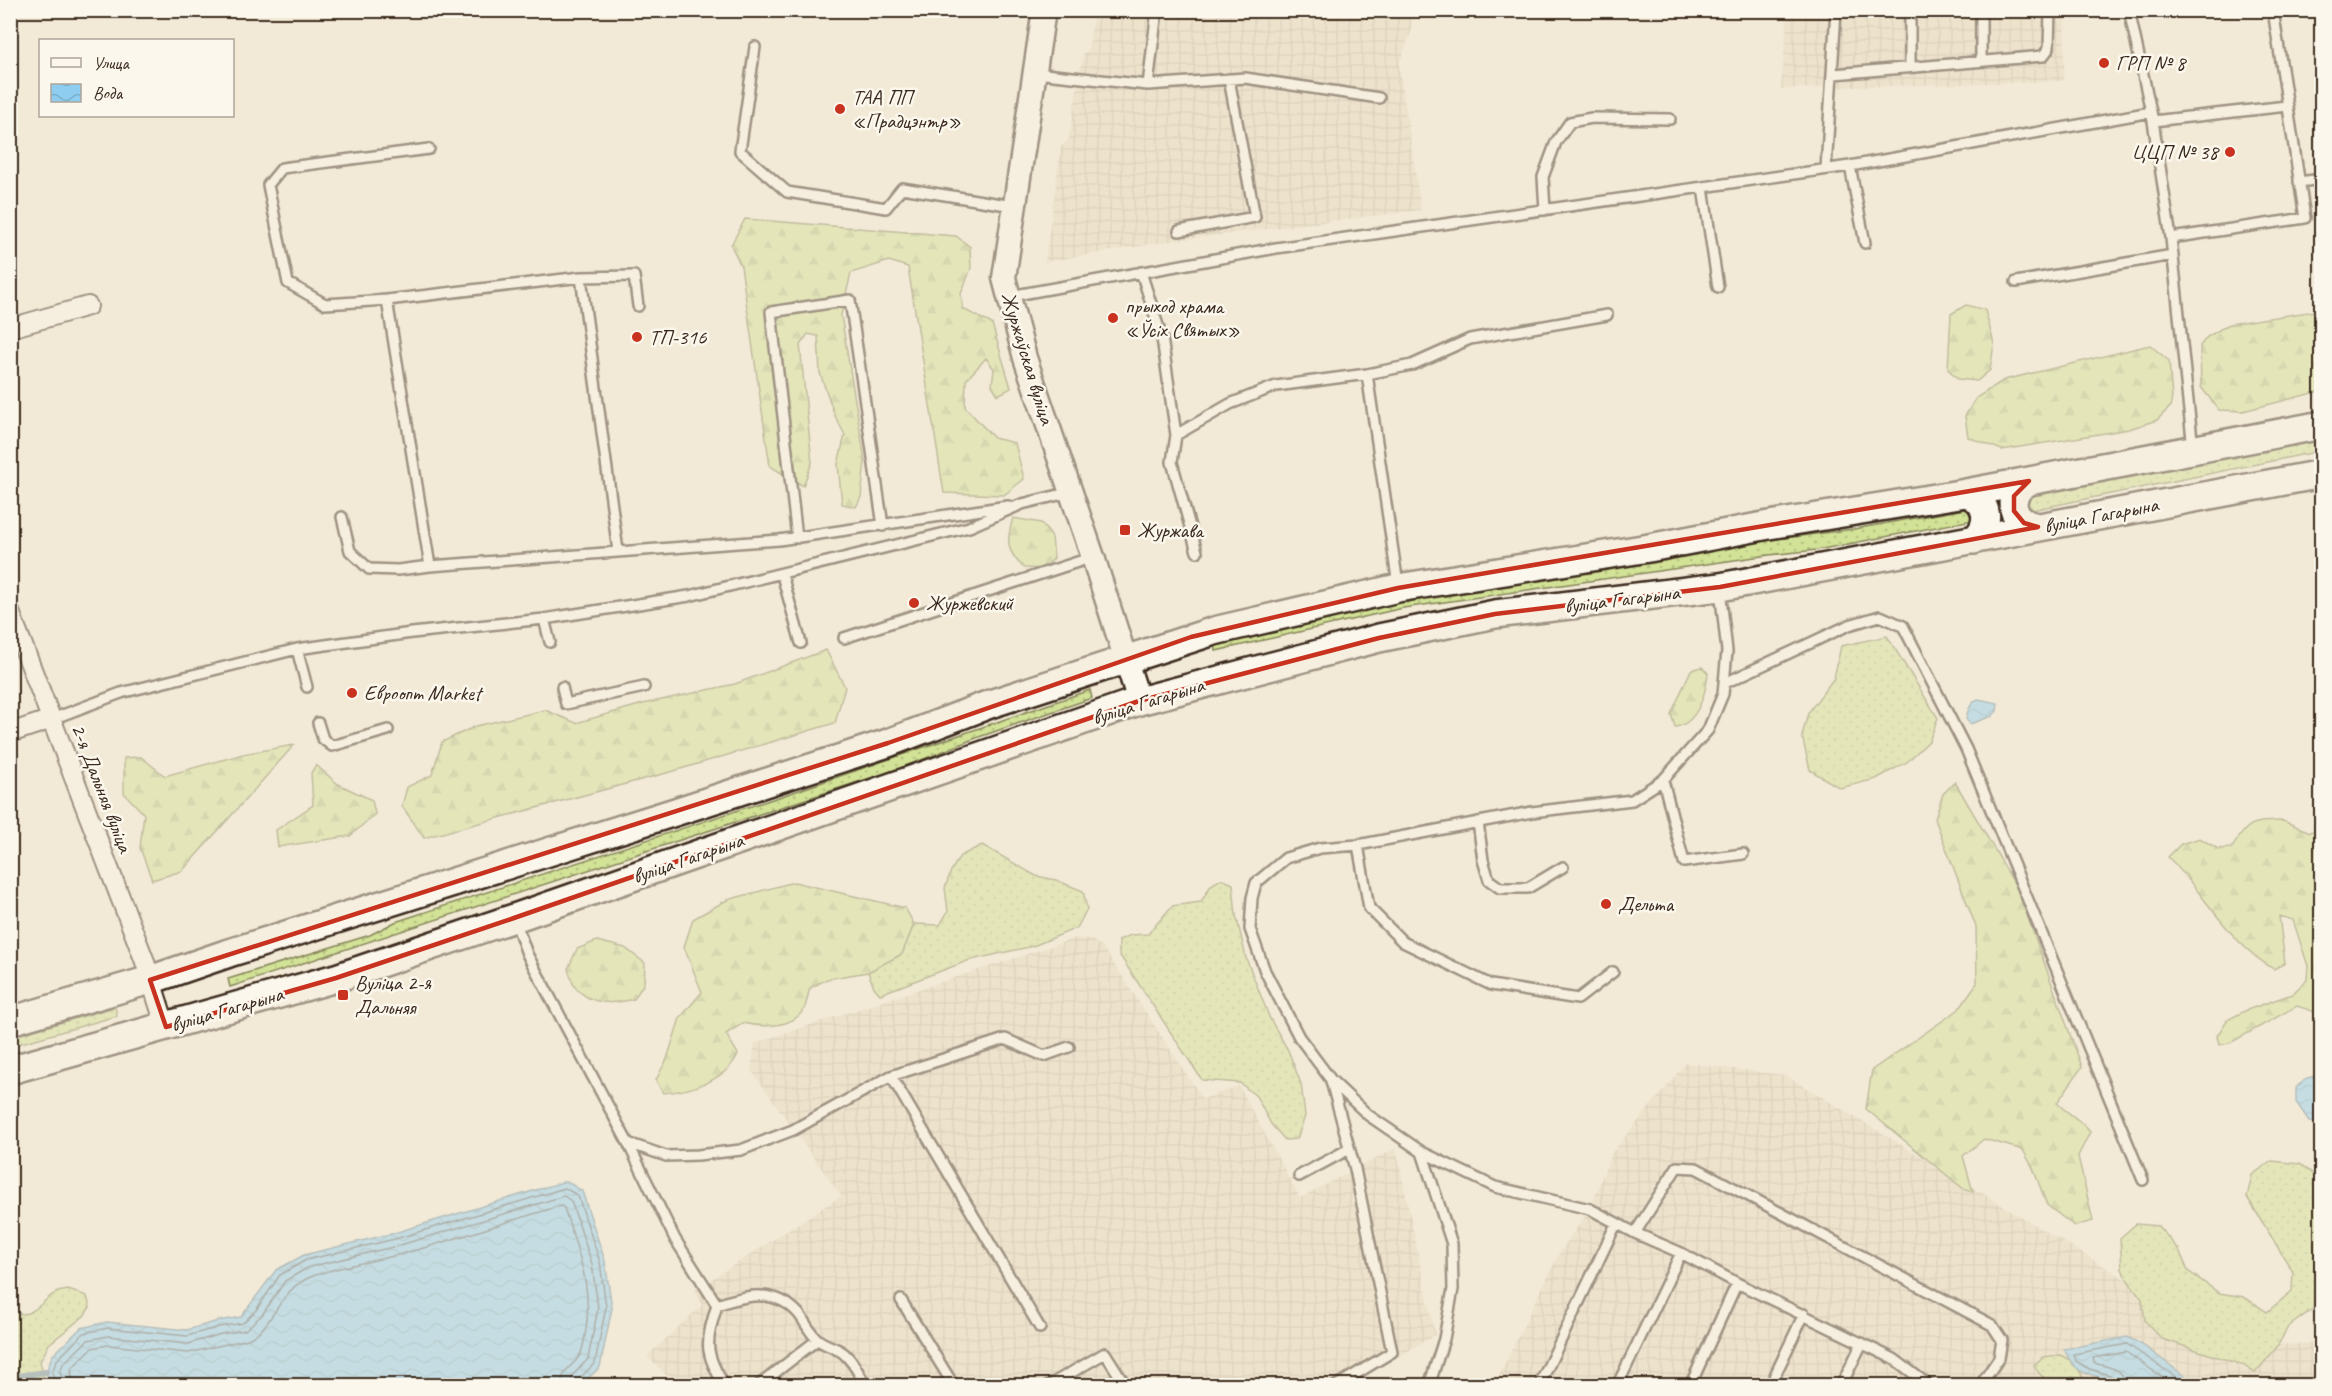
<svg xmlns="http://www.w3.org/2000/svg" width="2332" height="1396" font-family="Caveat,sans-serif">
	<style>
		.industrial { fill: url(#industrial-grid) }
		.grass { fill: url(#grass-dots); stroke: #86865a; stroke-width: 1.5 }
		.forest { fill: url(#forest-firs); stroke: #86865a; stroke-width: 1.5 }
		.water { fill: url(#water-waves); stroke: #6d8c9b; stroke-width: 1.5 }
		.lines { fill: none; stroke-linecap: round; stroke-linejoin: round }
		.shore { stroke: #5c6b72; stroke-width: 1.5 }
		.stream { stroke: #6d8c9b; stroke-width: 6 }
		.service-casing { stroke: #3b2a1e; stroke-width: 14 }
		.minor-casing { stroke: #3b2a1e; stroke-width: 22 }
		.tertiary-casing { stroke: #3b2a1e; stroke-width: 27 }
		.primary-casing { stroke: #3b2a1e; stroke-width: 32 }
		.service { stroke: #fbf7ec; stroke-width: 9 }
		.minor { stroke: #fbf7ec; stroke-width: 18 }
		.tertiary { stroke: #fbf7ec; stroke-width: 22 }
		.primary { stroke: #fbf7ec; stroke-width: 27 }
		.marked { fill: none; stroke: #c8321e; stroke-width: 4.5; stroke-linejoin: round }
		.poi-dot { fill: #c8321e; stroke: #fbf7ec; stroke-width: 2 }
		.labels { text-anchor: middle; stroke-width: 5; stroke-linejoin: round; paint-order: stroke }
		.poi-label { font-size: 21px; fill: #3b2a1e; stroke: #fbf7ec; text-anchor: start }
		.street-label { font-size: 21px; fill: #3b2a1e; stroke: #fbf7ec }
	</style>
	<defs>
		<pattern id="industrial-grid" width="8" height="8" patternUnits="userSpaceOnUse" patternTransform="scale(1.5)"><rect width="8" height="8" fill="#e7dabe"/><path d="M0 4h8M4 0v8" fill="none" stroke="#c7bba3"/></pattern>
		<pattern id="grass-dots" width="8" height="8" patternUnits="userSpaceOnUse" patternTransform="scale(1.5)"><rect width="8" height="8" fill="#d2e296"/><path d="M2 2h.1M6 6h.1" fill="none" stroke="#b5c281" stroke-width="1.8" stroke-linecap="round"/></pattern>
		<pattern id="forest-firs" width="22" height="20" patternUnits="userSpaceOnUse" patternTransform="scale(1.5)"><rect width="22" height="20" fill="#d2e296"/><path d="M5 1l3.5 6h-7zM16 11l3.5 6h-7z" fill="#b5c281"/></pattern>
		<pattern id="water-waves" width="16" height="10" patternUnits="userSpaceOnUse" patternTransform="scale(1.5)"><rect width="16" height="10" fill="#8ecdef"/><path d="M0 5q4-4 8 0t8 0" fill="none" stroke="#7bb0cc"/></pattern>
	</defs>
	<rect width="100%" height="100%" fill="#f2ead7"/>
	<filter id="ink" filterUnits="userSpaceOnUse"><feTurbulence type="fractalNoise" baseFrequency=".0167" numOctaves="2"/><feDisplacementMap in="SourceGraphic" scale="12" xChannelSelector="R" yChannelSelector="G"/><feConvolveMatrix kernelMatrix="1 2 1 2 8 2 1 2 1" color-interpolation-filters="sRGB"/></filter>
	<g filter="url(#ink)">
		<path class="industrial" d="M1340,10L1412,17L1411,32L1399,65L1421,210L1171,241L1045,262L1061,147L1069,139L1083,53L1088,52L1094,11Z
			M1788,11H2065L2064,81L1781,89Z
			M1076,938L1089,939L1102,946L1203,1099L1239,1086L1300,1198L1396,1148L1435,1335L1349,1386H677L647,1356L702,1305L695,1290L841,1196L751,1070L755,1043Z
			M1686,1063L1785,1075L2237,1346L2321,1343V1385L1494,1386L1560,1252L1590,1209L1611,1154Z"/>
		<path class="grass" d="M2321,439V451L2032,510L2024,508L2029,497Z
			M1971,508L1973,520L1817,550L1769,555L1403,608L1216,651L1215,643L1402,598L1761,541L1854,529Z
			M1887,636L1938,718L1929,741L1907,762L1876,779L1840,788L1810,770L1802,736L1808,713L1834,678L1841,646Z
			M1090,690L1092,698L976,738L904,767L230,987L228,979L370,935L395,922L782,796Z
			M982,845L1036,876L1056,880L1083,891L1087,909L1077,928L1033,946L967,961L880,994L874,987L868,972L902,954L914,924L940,925L948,911L945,888L951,871L960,856Z
			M1221,879L1233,884L1236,915L1246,958L1270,1019L1288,1050L1301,1084L1305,1116L1297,1139L1285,1140L1271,1124L1256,1096L1240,1083L1202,1080L1119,954V940L1131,935L1148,934L1172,906L1201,902L1211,885Z
			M115,1007L117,1016L11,1046V1037Z
			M2272,1161L2300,1164L2321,1180V1303L2288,1327L2277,1347L2255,1373L2243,1365L2162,1339L2145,1321L2142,1299L2127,1279L2122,1269L2120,1238L2136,1224L2158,1226L2179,1250L2188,1271L2219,1293L2244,1297L2267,1312L2292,1291L2293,1272L2247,1197L2252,1175Z
			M68,1290L87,1296L90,1307L84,1316L49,1344L40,1362L46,1385H15L11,1382V1310C32,1323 41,1299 58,1292C61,1291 64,1291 68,1290Z
			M2060,1355L2076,1363L2085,1383L2084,1385C2065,1385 2042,1385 2034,1365L2043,1357Z"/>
		<path class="forest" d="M745,219L956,236L970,247L971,268L961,294L963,309L992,324L1011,388L998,395L992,385L994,369L986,358L966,380L965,407L994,438L1015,443L1024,479L1004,495L944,493L908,267L889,261L851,273L841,315L865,461L861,497L856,507L842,504L838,464L845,435L835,416L820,373L818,336L808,334L800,345L812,463L803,486L770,466L741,266L731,245Z
			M1966,305L1985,310L1994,344L1990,370L1977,381L1958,379L1948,369L1951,314Z
			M2321,310V391L2243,411L2219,410L2201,387L2200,346L2207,337L2229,324Z
			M2150,345L2169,361L2172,398L2170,407L2157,420L2129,429L2002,450L1968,437L1965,416L1976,398L2004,380Z
			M1013,518L1041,523L1052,537L1054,558L1044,569L1024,568C1006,551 1006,541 1013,518Z
			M826,650L845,687L835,723L674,771L424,838L402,806L407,787L432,775L442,742L476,726L545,710L576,723L643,704L735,684Z
			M1702,667L1708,673C1706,692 1698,724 1675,727L1671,714L1691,670Z
			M294,745L182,871L152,880L140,848L144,814L124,793V758L141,757L165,776L243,754Z
			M316,765L338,784L372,800L375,814L350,836L278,847L276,830L313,805L311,773Z
			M1955,782L2017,888L2082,1067L2057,1103C2069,1115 2079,1118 2090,1132L2078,1156L2093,1221L2074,1226L2047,1205L2033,1168L2023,1150L1984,1139L1963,1156L1973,1192L1965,1190L1866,1109L1872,1070L1958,1010L1977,983L1976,927L1935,819L1943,794Z
			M2283,821L2310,832L2321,828V1026L2313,1011L2297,1006L2230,1043L2219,1045L2217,1036L2227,1020L2247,1010L2292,994L2307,980L2308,966L2293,920L2279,916L2285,963L2274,969C2228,943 2205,893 2168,857L2181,844L2200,838L2218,849L2232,848C2249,820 2252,822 2283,821Z
			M794,882L905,908L914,924L902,954L868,972L827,979L810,988C808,994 807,1001 805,1007C795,1028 763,1028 743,1023L726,1034L738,1054C726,1081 690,1091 663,1093L656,1080L667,1059L680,1018L702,992L684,947L693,919L727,900Z
			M597,941L625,948L645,963L644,983L634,999C613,1004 591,1006 575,987C572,983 570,974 568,969L577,949Z"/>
		<path class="water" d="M1978,699L1998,703L1997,711L1992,716L1970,724L1966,719C1968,709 1970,704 1978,699Z
			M2321,1074V1122L2309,1121L2296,1102V1088L2305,1079Z
			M566,1181L582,1191L605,1261L612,1308L600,1367L581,1385L51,1386L46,1372L52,1356L81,1328L107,1322L187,1330L218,1321L241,1317L276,1270L304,1255L394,1233Z
			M2127,1337L2141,1344L2186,1377L2189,1385H2115C2093,1368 2080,1384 2064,1349Z"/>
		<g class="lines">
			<path class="shore" d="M56,1386L52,1372L57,1360L84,1333L108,1328L187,1336L219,1327L243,1323L256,1310L280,1275L306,1260L395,1239L565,1188L578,1196L600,1262L606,1307L595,1363L579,1379L577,1386
				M64,1386L60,1372L63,1364L88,1340L108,1336L188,1344L221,1334L245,1330L262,1315L285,1281L309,1267L397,1246L564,1196L571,1201L592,1264L598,1308L588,1359L573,1375L570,1386
				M73,1386L71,1369L92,1348L108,1345L188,1353L248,1339C276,1326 277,1289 313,1276C339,1266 370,1262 398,1255C453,1241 506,1221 561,1206L564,1208C581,1259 596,1296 582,1350C578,1365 562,1366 561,1386
				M2118,1386C2116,1372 2100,1374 2090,1369C2085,1367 2081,1364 2076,1361L2074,1354L2127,1344L2180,1380L2182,1386
				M2126,1386C2125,1368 2108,1367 2094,1363L2093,1358L2126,1352L2175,1386"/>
			<path class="stream" d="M10,1377L46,1372"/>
			<defs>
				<path id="service" d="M1981,10V60
					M2129,10L2153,121L2171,238L2193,449
					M755,47L740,151L787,192L886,208L902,188L1013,206
					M1910,67V10
					M1035,73L1148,85L1245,78L1379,98
					M1834,74L2043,56L2049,48L2050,10
					M1148,85L1157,10
					M2153,121L2287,106
					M429,149L282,168L268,185L288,283L325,304L387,300L581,277L618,551
					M1850,166L1865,243
					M1826,169L1836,10
					M2299,182L2322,179
					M1703,188L1718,287
					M1545,210L1543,177L1556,142L1570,122L1592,118L1670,119
					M1179,231L1255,217L1229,79
					M2171,238L2305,218L2273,10
					M1141,272L1162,338L1176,435L1172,462L1197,552
					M581,277L634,276L638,306
					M2016,282L2173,255
					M1010,296L1276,248L1850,166L2151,112
					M387,300L430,566L779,540L1008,506
					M1367,374L1398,585
					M1176,435L1230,404L1276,386L1367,374L1412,365L1470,339L1607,315
					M342,517L350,551L369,569L398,570L430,566
					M797,538L771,312L850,300L883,526
					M782,575L801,643
					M1720,589L1727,651L1723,694L1708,730L1663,780L1632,800L1532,812L1358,845L1320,848L1286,858L1256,883L1252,898L1250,929L1265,971L1299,1037L1331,1080L1368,1115L1422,1152L1495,1187L1590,1209L1635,1233L1681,1253L1737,1283L1894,1359L1930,1386
					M544,619L550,642
					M844,638L1093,557
					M297,649L307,687
					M1725,683L1849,625L1880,616L1903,626L1966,749L2143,1180
					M562,687L566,704L644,687
					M52,719L121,693L297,649L412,633L544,619L689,596L969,527L1022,504L1071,492
					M318,723L323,739L332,746L388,730
					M1663,780L1684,862L1743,854
					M1478,822L1483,860L1489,880L1500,888H1528L1563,867
					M1358,845L1369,908L1403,942L1491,985L1578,999L1613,972
					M515,920L527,954L628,1143L666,1156L698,1155L741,1150L793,1130L891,1076L1005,1039L1044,1056L1069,1047
					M891,1076L1040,1328
					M1331,1081L1355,1169L1392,1352L1336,1386
					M628,1143L675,1239L717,1305C706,1342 703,1352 725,1386
					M1422,1152L1452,1244L1453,1289L1444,1339L1429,1386
					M1299,1176L1349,1149
					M1635,1233L1677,1167L1696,1168L1992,1325L2002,1340L1999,1358L1980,1386
					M901,1300L954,1386
					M717,1305C746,1295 775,1288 798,1313C805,1321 809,1332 817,1339C824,1345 834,1347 842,1352C853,1360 859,1374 866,1386
					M758,1386L817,1340
					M1048,1386L1105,1353L1126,1386
					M1539,1386L1616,1224
					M1617,1386L1681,1253
					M1690,1386L1737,1283
					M1770,1386L1804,1314
					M1841,1386L1862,1343"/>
				<path id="minor" d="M10,328L88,306
					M10,612L144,959L166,1027
					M10,733L52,719"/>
				<path id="tertiary" d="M1044,10L1004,278L1025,358L1093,557L1139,701"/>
				<path id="primary" d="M2029,481C2003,495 2011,524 2038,527
					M1966,493C1989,500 1992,525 1974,540
					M10,1021L150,980L229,953L675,812L888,743L990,704L1214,631L1398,588L1649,548L1769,525L1966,493L2322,425
					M10,1070L336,978L514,918L1139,701L1379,638L1495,614L1720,587L2322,474"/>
			</defs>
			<use href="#service" class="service-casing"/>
			<use href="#minor" class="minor-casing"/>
			<use href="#tertiary" class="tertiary-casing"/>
			<use href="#primary" class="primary-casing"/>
			<use href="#service" class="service"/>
			<use href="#minor" class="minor"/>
			<use href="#tertiary" class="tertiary"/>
			<use href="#primary" class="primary"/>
		</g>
	</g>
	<path d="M0 0H2332V1396H0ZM2029,481L2014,496V511L2024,523L2038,527L1720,587L1495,614L1379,638L1139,701L514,918L336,978L166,1027L150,980L888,743L1191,637L1398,588Z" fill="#f2ead7" fill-opacity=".55" fill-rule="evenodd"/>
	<path class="marked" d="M2029,481L2014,496V511L2024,523L2038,527L1720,587L1495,614L1379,638L1139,701L514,918L336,978L166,1027L150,980L888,743L1191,637L1398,588Z"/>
	<g class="poi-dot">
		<circle cx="2104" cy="63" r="6"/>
		<circle cx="840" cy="109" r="6"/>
		<circle cx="2230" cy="152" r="6"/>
		<circle cx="1113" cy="318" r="6"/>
		<circle cx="637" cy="337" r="6"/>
		<rect x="1119" y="524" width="12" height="12" rx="3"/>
		<circle cx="914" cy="603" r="6"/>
		<circle cx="352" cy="693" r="6"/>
		<circle cx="1606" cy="904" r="6"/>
		<rect x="337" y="989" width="12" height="12" rx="3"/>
	</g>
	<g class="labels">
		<g class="poi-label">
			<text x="2116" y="70">ГРП № 8</text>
			<text x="852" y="104">ТАА ПП<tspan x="852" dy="24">«Прадцэнтр»</tspan></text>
			<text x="2218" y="159" text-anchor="end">ЦЦП № 38</text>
			<text x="1125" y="313">прыход храма<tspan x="1125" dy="24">«Ўсіх Святых»</tspan></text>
			<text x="649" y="344">ТП-316</text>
			<text x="1137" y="537">Журжава</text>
			<text x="926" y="610">Журжевский</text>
			<text x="364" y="700">Евроопт Market</text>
			<text x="1618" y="911">Дельта</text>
			<text x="355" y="990">Вуліца 2-я<tspan x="355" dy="24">Дальняя</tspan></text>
		</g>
		<g class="street-label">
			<text transform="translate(1028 358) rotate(73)" y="7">Журжаўская вуліца</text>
			<text transform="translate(2101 515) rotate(-11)" y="7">вуліца Гагарына</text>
			<text transform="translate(1622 599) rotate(-7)" y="7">вуліца Гагарына</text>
			<text transform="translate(1148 701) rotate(-17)" y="7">вуліца Гагарына</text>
			<text transform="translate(102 788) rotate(69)" y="7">2-я Дальняя вуліца</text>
			<text transform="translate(688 858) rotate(-19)" y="7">вуліца Гагарына</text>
			<text transform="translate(227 1009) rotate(-16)" y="7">вуліца Гагарына</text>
		</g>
	</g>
	<rect width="2332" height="1396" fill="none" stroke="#fbf7ec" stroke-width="36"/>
	<rect x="18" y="18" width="2296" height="1360" fill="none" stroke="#3b2a1e" stroke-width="2" filter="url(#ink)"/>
	<rect x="39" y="39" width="195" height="78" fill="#fbf7ec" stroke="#aea59a" stroke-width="1.5"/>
	<rect x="51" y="58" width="30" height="9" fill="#fbf7ec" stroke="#aea59a" stroke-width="1.5"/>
	<text x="93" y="69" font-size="18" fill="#3b2a1e">Улица</text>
	<rect x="51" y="84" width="30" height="18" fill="url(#water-waves)" stroke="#aea59a" stroke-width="1.5"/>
	<text x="93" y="99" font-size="18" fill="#3b2a1e">Вода</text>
</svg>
